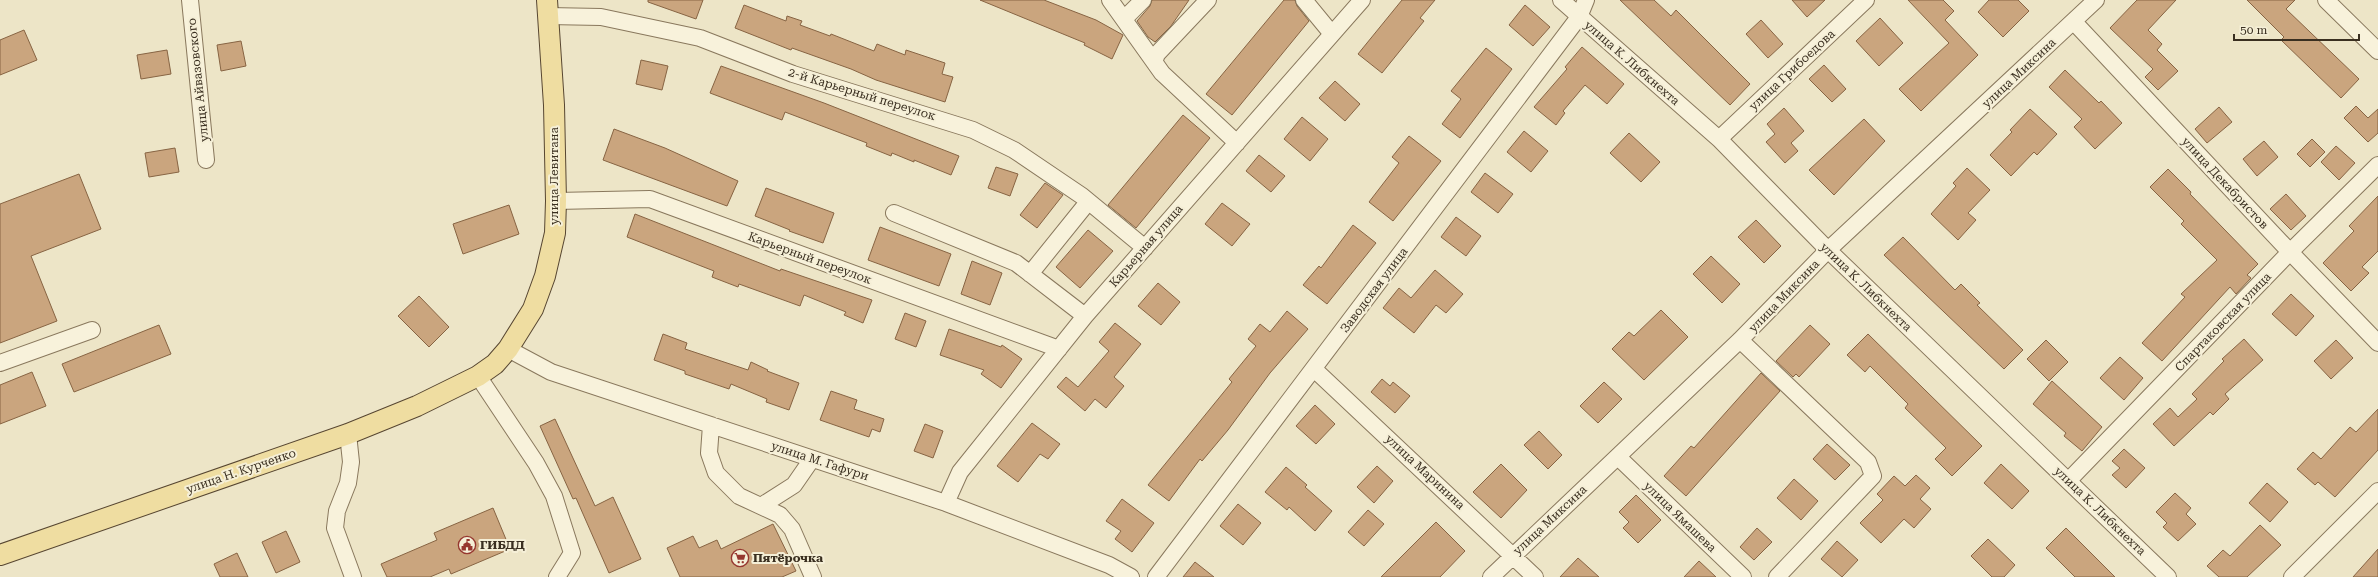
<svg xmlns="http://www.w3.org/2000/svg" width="2378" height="577" font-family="'Roboto Serif',serif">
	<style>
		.building { fill: #caa57e; stroke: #876443 }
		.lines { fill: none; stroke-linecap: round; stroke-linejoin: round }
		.minor-casing { stroke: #89785d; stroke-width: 18 }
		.major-casing { stroke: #574631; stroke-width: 22 }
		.minor { stroke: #f8f2db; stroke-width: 16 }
		.major { stroke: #efdda1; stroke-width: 20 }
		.labels { text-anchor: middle; stroke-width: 4; stroke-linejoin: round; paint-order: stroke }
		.street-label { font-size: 12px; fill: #3a2f20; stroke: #f5efd7 }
		.poi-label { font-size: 12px; font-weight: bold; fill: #3a2f20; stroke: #f5efd7; text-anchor: start }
	</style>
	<rect width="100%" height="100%" fill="#ede5c7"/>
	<path class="building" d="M648,0H703L696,19L648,2Z
		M980,0H1044L1096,20L1123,35L1112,59L1084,45L1085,43Z
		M1152,0H1189L1171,26L1155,42L1148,37L1137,21L1150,6Z
		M1284,0H1295L1297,6L1309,21L1232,115L1206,94Z
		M1402,0H1435L1420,18L1424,21L1382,73L1358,54Z
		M1620,0H1654L1671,16L1676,10L1750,84L1730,105Z
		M1792,0H1825L1807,17Z
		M1908,0H1943L1954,11L1945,20L1978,55L1921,111L1899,89L1949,43Z
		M1989,0H2018L2029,11L2003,37L1978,12Z
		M2137,0H2176L2148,30L2162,44L2157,50L2178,71L2158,90L2145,77L2153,69L2110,28Z
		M2247,0H2295L2286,9L2359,79L2341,98L2281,40L2284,37Z
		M744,5L786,21L787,16L802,21L800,25L830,36L831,34L874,51L877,44L905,55L906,50L945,63L942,74L953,77L945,102L876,80L851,69L792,48L791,50L735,28Z
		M1525,5L1550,27L1533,46L1509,25Z
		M1880,18L1903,43L1879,66L1856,41Z
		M1761,20L1783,44L1768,58L1746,34Z
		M24,30L37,60L0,75V40Z
		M241,41L246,66L221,71L217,45Z
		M1582,47L1624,84L1607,104L1585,85L1563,111L1565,113L1556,125L1534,107L1567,69L1565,67Z
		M1486,48L1512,69L1460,138L1442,124L1461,99L1451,91Z
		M167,50L171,74L141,79L137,55Z
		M641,60L668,66L662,90L636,84Z
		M1824,65L1846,89L1832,102L1809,79Z
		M721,66L824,103L959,156L951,175L914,160V162L892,153L891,156L866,146L867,143L785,112L782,120L710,93Z
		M2065,70L2099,103L2101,101L2122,123L2095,149L2074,127L2082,119L2049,87Z
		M1335,81L1360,104L1345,121L1319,98Z
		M2356,106L2368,118L2378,109V133L2368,142L2344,118Z
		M2219,107L2232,122L2207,143L2195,129Z
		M1784,108L1804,131L1791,143L1798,151L1785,163L1766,142L1775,134L1767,124Z
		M2030,109L2057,134L2037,155L2034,152L2011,176L1990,155L2012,132L2010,130Z
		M1183,115L1210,138L1136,228L1108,205Z
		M1302,117L1328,139L1310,161L1284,139Z
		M1864,119L1885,141L1834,195L1809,170Z
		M614,129L665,148L738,181L727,206L603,160Z
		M1524,131L1548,151L1531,172L1507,152Z
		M1629,133L1660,162L1641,182L1610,153Z
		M1409,136L1441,161L1393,221L1369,202L1399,163L1392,157Z
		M2312,139L2325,152L2310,167L2297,154Z
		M2264,141L2278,157L2257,176L2243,159Z
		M2336,146L2355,163L2339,180L2321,162Z
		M175,148L179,172L149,177L145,153Z
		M1259,155L1285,176L1271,192L1246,171Z
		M996,167L1018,174L1010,196L988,188Z
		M1967,168L1990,190L1968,213L1976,220L1958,240L1931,214L1956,186L1953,183Z
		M2168,169L2191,192L2190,194L2258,264L2247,275L2251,278L2236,294L2230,287L2162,361L2142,343L2185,297L2181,294L2217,260L2181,224L2184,221L2150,187Z
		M1485,173L1513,194L1498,213L1471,192Z
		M79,174L101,229L31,256L57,321L0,343V204Z
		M1045,183L1063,195L1037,228L1020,215Z
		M766,188L834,213L823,243L789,231L790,230L755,216Z
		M2286,194L2306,216L2291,230L2270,209Z
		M2378,196V251L2362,267L2369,273L2351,291L2323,263L2354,231L2349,226Z
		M1222,203L1250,224L1232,246L1205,224Z
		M509,205L519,234L463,254L453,224Z
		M635,214L780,271L781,269L872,300L863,323L844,315L846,312L804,295L800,306L739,284L738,287L712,277L714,271L627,237Z
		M1456,217L1481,236L1466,256L1441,237Z
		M1756,220L1781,246L1764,263L1738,237Z
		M1353,225L1376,243L1327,304L1303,285L1319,266L1321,268Z
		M880,227L951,254L939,286L868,260Z
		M1088,230L1113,251L1080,288L1056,267Z
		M1903,237L1955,290L1961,284L1980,303L1977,305L2023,350L2004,369L1884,255Z
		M1711,256L1740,284L1722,303L1693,274Z
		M972,261L1002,273L990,305L961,294Z
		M1435,270L1463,294L1446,313L1436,305L1414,333L1383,308L1399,288L1411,298Z
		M1158,283L1180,302L1161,325L1138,306Z
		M2291,294L2314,316L2296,336L2272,314Z
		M419,296L449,327L429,347L398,316Z
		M1661,310L1688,337L1644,380L1612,349L1629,332L1634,336Z
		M1287,311L1308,329L1270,373L1228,430L1202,461L1200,459L1169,501L1148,485L1232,382L1229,379L1256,346L1248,339L1260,324L1270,332Z
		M905,313L926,321L916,347L895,339Z
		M1115,323L1141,344L1114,377L1124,386L1106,408L1095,399L1085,411L1057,387L1066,377L1078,387L1109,351L1099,342Z
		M159,325L171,354L74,392L62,364Z
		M1810,325L1830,344L1799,377L1796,374L1793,377L1776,361Z
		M949,329L1001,347L1002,345L1022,359L1001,388L981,374L984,370L940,355Z
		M663,334L687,343L685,349L748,370L751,362L768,370L767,371L799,383L789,410L766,402L767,399L731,384L729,389L685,374V371L654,360Z
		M1868,334L1982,446L1952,476L1935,459L1946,448L1905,408L1908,404L1870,366L1865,372L1847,355Z
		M2244,339L2263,360L2225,394L2229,399L2213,415L2210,412L2174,446L2153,424L2170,408L2178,417L2197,399L2192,394L2224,361L2222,359Z
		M2046,340L2068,362L2049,381L2027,359Z
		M2336,340L2353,358L2331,379L2314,361Z
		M2120,357L2143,378L2124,400L2100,378Z
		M32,372L46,406L0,424V385Z
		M1761,373L1780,391L1686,496L1664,476L1691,446L1694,448Z
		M1382,379L1390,386L1393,382L1410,396L1395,413L1371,392Z
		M2052,381L2102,427L2082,451L2064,436L2066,433L2033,404Z
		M1604,382L1622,399L1598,423L1580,406Z
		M831,391L857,400L854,409L884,419L880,432L872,429L869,437L820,420Z
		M1315,405L1335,424L1316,444L1296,426Z
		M2378,409V450L2335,497L2318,482L2315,485L2297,469L2313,452L2321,459L2350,427L2356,432Z
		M555,419L595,506L613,497L641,559L609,573L576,498L573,499L540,426Z
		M1032,423L1060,444L1048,459L1040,454L1018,482L997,466Z
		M925,424L943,431L933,458L914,451Z
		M1539,431L1562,455L1548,469L1524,445Z
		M1827,444L1850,465L1835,480L1813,459Z
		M2124,449L2145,468L2126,488L2112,475L2120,468L2112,461Z
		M1501,464L1527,490L1501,518L1473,492Z
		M2001,464L2029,491L2012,509L1984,483Z
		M1377,466L1393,481L1374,503L1357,487Z
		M1286,467L1307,485L1305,487L1332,511L1315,531L1289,507L1287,510L1265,492Z
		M1916,475L1930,488L1920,499L1931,509L1914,528L1904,519L1881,543L1860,523L1883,500L1877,494L1894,476L1905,486Z
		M1794,479L1818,501L1801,520L1777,498Z
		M2267,483L2288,502L2270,522L2249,503Z
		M2175,493L2191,508L2186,514L2196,524L2178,541L2163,527L2167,523L2156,512Z
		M1636,495L1661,520L1638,543L1623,528L1629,522L1619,512Z
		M1122,499L1154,523L1132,552L1115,539L1121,531L1106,521Z
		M1238,504L1261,523L1243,545L1220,526Z
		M493,508L510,549L451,574L449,569L430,577H387L381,564L437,540L434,533Z
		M1368,510L1384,524L1364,546L1348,532Z
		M1436,522L1465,551L1440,577H1381Z
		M773,524L796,571L782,577H680L667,548L693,536L699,548L717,540L721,549Z
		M2260,525L2281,545L2247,577H2219L2207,566L2223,550L2230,556Z
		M1757,528L1772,542L1754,560L1740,547Z
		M2066,528L2115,577H2075L2046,548Z
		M286,531L300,562L276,573L262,542Z
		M1988,539L2015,565L2004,577H1992L1971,556Z
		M1837,541L1858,560L1842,577L1821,559Z
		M2378,549V577H2353Z
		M237,553L248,577H220L214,564Z
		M1578,558L1599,577H1560Z
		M1699,561L1716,577H1684Z
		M1195,562L1214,577H1183Z"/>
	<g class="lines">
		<defs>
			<path id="minor" d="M190,0L206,160
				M1110,0L1162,73L1237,143
				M1304,0L1332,34
				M1561,0L1719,139L1828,250L2168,577
				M2326,0L2378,51
				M548,16L601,17L700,38L793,74L973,130L1014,150L1082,196L1145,248
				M1124,19L1143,0
				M2074,22L2290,252L2378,343
				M1154,62L1157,54L1208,0
				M1719,139L1866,0
				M556,201L650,199L1059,349
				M894,213L1016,263L1085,316
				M1030,274L1088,202
				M1740,340L1868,462L1873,476L1777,577
				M508,349L551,372L946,503L1109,565L1131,577
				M0,363L92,330
				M1314,369L1535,577
				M478,376L536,463L554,496L572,553L557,577
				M711,425L709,453L716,473L739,496L780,515L792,529L813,577
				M348,434L351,462L348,483L337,511L335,528L353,577
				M1618,457L1743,577
				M2069,480L2290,252L2378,165
				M946,503L960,472L1085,316L1362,0
				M761,506L794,485L812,459
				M1156,577L1579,17L1586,0
				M1491,577L1740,340L1828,250L2096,0
				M2292,577L2378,491"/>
			<path id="major" d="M0,555L348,434L417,406L478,376L495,364L508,349L533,309L545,276L555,233L556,201L554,105L547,0"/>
		</defs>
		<use href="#minor" class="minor-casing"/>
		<use href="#major" class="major-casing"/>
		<use href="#minor" class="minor"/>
		<use href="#major" class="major"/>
	</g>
	<defs>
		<symbol id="civic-ring" viewBox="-11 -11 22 22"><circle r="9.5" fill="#f5efd7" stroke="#96372f" stroke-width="1.5"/><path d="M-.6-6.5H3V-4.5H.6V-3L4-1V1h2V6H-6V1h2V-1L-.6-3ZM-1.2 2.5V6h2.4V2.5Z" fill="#96372f"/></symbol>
		<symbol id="supermarket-ring" viewBox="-11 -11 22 22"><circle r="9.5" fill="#f5efd7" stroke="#96372f" stroke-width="1.5"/><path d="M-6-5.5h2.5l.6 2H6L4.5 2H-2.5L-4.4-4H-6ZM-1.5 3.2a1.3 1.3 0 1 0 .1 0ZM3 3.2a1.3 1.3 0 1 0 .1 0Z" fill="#96372f"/></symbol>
	</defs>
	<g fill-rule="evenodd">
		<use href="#civic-ring" x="457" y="535" width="20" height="20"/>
		<use href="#supermarket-ring" x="730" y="548" width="20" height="20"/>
	</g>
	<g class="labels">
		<g class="street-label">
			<text transform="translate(1632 63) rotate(41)" y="4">улица К. Либкнехта</text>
			<text transform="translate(1792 70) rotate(-43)" y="4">улица Грибоедова</text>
			<text transform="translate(2019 73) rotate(-43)" y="4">улица Миксина</text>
			<text transform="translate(198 80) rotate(-96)" y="4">улица Айвазовского</text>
			<text transform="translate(862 94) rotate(17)" y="4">2-й Карьерный переулок</text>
			<text transform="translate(554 176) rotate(-90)" y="4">улица Левитана</text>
			<text transform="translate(2225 183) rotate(47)" y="4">улица Декабристов</text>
			<text transform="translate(1146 246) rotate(-49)" y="4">Карьерная улица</text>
			<text transform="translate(810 258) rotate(20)" y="4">Карьерный переулок</text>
			<text transform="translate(1866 287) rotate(44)" y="4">улица К. Либкнехта</text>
			<text transform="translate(1374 290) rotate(-53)" y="4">Заводская улица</text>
			<text transform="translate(1784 296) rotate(-46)" y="4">улица Миксина</text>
			<text transform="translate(2223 322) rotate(-46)" y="4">Спартаковская улица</text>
			<text transform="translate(820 461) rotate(18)" y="4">улица М. Гафури</text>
			<text transform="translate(241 471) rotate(-19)" y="4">улица Н. Курченко</text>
			<text transform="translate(1425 472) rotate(43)" y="4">улица Маринина</text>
			<text transform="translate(2100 511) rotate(44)" y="4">улица К. Либкнехта</text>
			<text transform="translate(1680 517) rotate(44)" y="4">улица Ямашева</text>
			<text transform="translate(1550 520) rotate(-43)" y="4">улица Миксина</text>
		</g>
		<g class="poi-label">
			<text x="480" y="549">ГИБДД</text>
			<text x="753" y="562">Пятёрочка</text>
		</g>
	</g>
	<path d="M2234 34v6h125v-6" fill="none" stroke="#3a2f20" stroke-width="2"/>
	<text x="2240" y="34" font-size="12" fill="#3a2f20" stroke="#f5efd7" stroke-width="3" paint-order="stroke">50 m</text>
</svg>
